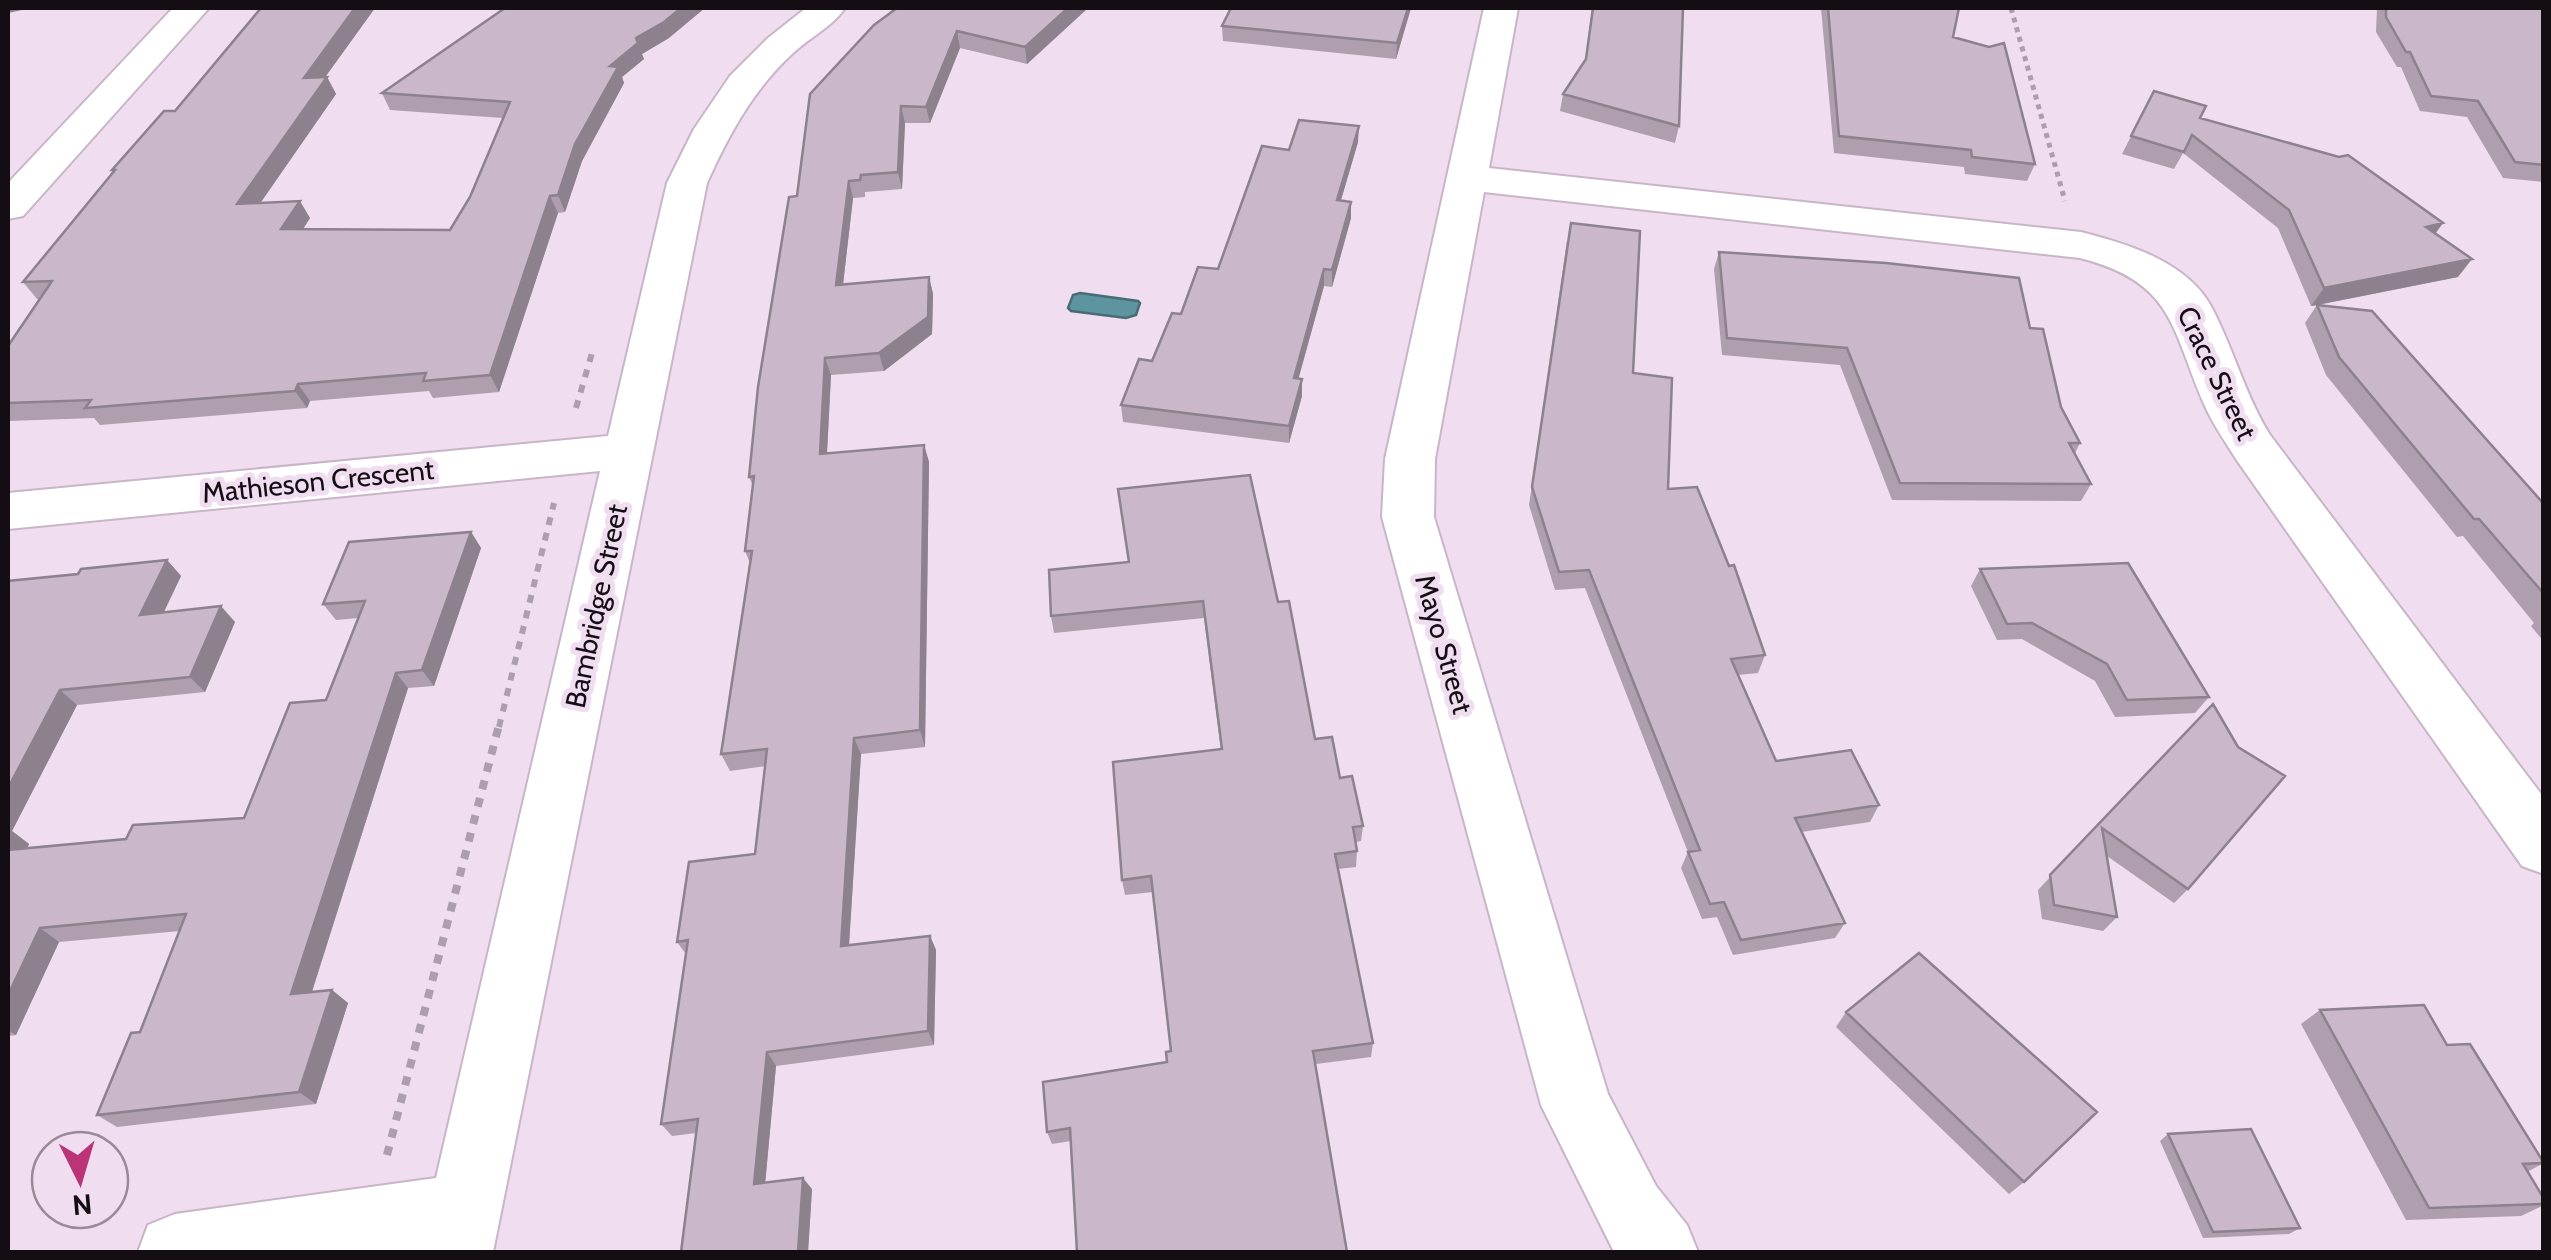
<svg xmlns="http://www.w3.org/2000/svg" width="2551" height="1260" font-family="Cabin,sans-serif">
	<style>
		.water { fill: #5d94a0; stroke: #476c76; stroke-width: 2.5 }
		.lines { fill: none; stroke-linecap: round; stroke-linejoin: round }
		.street-casing { stroke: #c8b6c8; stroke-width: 4 }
		.path-far2 { stroke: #ad9ead; stroke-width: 5; stroke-dasharray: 5 5; stroke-linecap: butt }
		.path-far1 { stroke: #ad9ead; stroke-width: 6; stroke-dasharray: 8 8; stroke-linecap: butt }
		.path { stroke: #ad9ead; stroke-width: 8; stroke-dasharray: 9 9; stroke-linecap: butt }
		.street { fill: #fff; fill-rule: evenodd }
		.wall { fill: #ae9eae }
		.shaded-wall { fill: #8d818d }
		.building { fill: #cab8ca; stroke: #8d818d; stroke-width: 2.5 }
		.labels { text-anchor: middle; stroke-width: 10; stroke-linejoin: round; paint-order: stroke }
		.street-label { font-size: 28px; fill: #140e14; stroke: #f0ddef }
	</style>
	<rect width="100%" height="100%" fill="#f0ddef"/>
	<path class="water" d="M1080,293L1138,301L1140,303L1136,315L1126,318L1071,311L1068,308L1073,295Z"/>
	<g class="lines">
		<defs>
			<path id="street" d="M173,8H209L23,216L8,219V183Z
				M806,8H845C833,26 809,38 792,54C753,90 729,134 707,183L493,1252H138L148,1225L175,1214L436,1178L600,471L8,529V493L608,436L667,183L694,129L730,76L768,38Z
				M1484,8H1518L1489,168L2081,232C2128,244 2188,262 2212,308C2234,350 2245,395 2270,435L2544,798V874L2522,866L2236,459C2225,441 2212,423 2204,404C2171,328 2174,282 2080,258L1484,192L1435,459L1434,517L1608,1094L1656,1186L1687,1225L1698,1252H1614L1541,1105L1382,517L1385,459Z"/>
		</defs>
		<use href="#street" class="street-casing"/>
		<path class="path-far2" d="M2011,8L2065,201"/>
		<path class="path-far1" d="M576,408L592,353
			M499,727L554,503"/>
		<path class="path" d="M387,1155L499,725"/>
		<use href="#street" class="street"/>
	</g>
	<path class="wall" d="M261,8H375L325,77H327L336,94L260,203L310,218L303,229L450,230L470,197L503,118L390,110L382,93L669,38L642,54L644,59L622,77L624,83L582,161L565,212L558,213L499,392L433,398L429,391L310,401L307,408L100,425L94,418L8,421V346L40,299H37L23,282L113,172L112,170L175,111Z
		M1088,8L1027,64L960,48L930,123H905L902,189L865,192V197L853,198L843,284L929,277L933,294L932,334L884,371L831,375L827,454L924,445L929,462L925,747L861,754L849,945L930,936L936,950L934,1045L776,1066L765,1183L812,1189L808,1252L696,1133L672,1136L661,1124L686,954L677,942L755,854L765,766L730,771L721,754L750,563L745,551L753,486L749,477L797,196L874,25Z
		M1411,8L1396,59L1223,41L1222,26Z
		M1592,8H1683L1679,126L1675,143L1560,111L1563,94L1585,61Z
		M1821,8H1959L1953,37L2035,164L2027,181L1965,174L1964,167L1834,153Z
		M2377,8H2544V182L2503,178L2467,117L2420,111L2401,67H2397L2376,32Z
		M2154,91L2200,118L2436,233L2458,277L2318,305L2544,504V642L2531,626L2534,623L2463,536L2457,537L2326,375L2305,323L2317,305L2311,306L2278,228L2183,153L2174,169L2122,154Z
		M1358,142L1341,200L1351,218L1332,287L1324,286L1298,379H1302V396L1289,443L1123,422L1121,405L1152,361L1181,314L1218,269L1289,150Z
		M1567,241L1633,373L1668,489L1765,655L1758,673L1738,675L1776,761L1879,805L1870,822L1801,832L1845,923L1835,938L1733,955L1717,917L1702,919L1681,868L1688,852L1585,588L1555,590L1529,505Z
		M1719,252L2030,328L2061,407L2080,443L2075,453L2091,484L2081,501L1892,500L1840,365L1722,355L1714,269Z
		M471,532L481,548L434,686L408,688L312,992L332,990L348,1003L316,1104L117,1127L97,1115L140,1032L180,931L59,942L16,1035L8,1036V581L78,574L167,560L181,576L164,612L235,622L205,692L77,705L12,831L29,844L27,849L126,839L244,818L326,700L358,618L336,620L323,604Z
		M1980,569L2209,697L2195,713L2115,717L2095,681L2022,639L1997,640L1971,586Z
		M1049,570L1278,602L1315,739L1340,778L1363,826L1361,841L1356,842L1357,851L1356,867L1338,869L1373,1043L1371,1057L1316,1064L1071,1141L1052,1144L1047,1132L1167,1062L1171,1051L1153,892L1125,895L1122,880L1221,750L1204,618L1054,633L1051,616Z
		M2213,704L2188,889L2174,903L2107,856L2117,917L2103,931L2042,919L2038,890Z
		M2320,1010L2447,1045L2544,1163L2527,1172L2544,1199V1205L2521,1216L2406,1220L2301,1024Z
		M1846,1012L2024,1182L2009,1194L1836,1027Z
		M2168,1134L2300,1228L2289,1234L2203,1238L2160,1141Z"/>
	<path class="shaded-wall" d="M8,8H31L8,13Z
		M355,8H375L313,94L304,78Z
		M681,8H705L669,38L642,54L644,59L622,77L624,83L582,161L565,212L558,195L575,144L610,66L636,38Z
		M1068,8H1088L1027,64L1025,47Z
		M1408,8H1411L1396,59L1397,43Z
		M957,31L960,48L930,123L926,107Z
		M327,77L336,94L248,221L237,204Z
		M901,106L905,123L902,189L898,172Z
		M1359,126L1358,142L1336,217L1337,200Z
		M849,181L853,198L841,302L836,285Z
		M550,196L558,213L499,392L490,375Z
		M300,201L310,218L292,246L281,229Z
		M1351,202V218L1332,287V270Z
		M2443,223L2430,241L2426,227Z
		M2472,259L2458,277L2311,306L2324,288Z
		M1324,269V286L1294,395V378Z
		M929,277L933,294L932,334L884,371L879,353Z
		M825,358L831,375L826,471L820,454Z
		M1302,379V396L1289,443V426Z
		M298,384L310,401L307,408L295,391Z
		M924,445L929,462L925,747L920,730Z
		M471,532L481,548L434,686L422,670Z
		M167,560L181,576L155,630L140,615Z
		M221,606L235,622L205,692L190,677Z
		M396,673L408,688L307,1007L291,994Z
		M60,690L77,705L12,831L29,844L18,866L8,858V788Z
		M854,738L861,754L848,961L841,946Z
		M40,928L59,942L16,1035L8,1030V995Z
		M930,936L936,950L934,1045L928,1031Z
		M332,990L348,1003L316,1104L299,1092Z
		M767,1052L776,1066L764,1196L754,1184Z
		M803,1178L812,1189L808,1252H798Z"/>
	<path class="building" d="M261,8H355L304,78L327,77L237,204L300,201L281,229L450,230L470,197L510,102L382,93L505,8H681L664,22L636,38L638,43L610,66L618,67L575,144L558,195L550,196L490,375L423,381L426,373L298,384L295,391L85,408L91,400L8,403V346L52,281L23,282L115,170H112L164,111H175Z
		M897,8H1068L1025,47L957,31L926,107L901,106L898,172L861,175L860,180L849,181L836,285L929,277L928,317L879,353L825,358L820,454L924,445L920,730L854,738L841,946L930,936L928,1031L767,1052L754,1184L803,1178L798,1252H681L698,1119L661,1124L688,940L677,942L689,862L755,854L767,749L721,754L752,551H745L754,476L749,477L758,387L789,197L797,196L810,94L874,25Z
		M1231,8H1408L1397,43L1222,26Z
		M1593,8H1683L1679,126L1563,94L1586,59Z
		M1828,8H1959L1953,37L1989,47L2004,43L2035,164L1972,157L1971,150L1839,136Z
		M2386,8H2544V165L2515,162L2478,101L2431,96L2410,52H2406L2386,17Z
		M2154,91L2206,106L2200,118L2339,157L2348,155L2443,223L2426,227L2472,259L2324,288L2289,210L2192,135L2184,152L2131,136Z
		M1299,120L1359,126L1337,200L1351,202L1332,270L1324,269L1294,378L1302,379L1289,426L1121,405L1139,359L1152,361L1172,313L1181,314L1198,267L1218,269L1262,146L1289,150Z
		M1571,223L1640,231L1633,373L1672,378L1668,489L1697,487L1729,566L1734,565L1765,655L1731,659L1776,761L1851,750L1879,805L1795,818L1845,923L1741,940L1724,902L1710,904L1688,852L1700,850L1589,570L1559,572L1532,487Z
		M1719,252L1886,263L2019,278L2030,328L2043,329L2061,407L2080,443H2069L2091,484L1900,483L1847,348L1727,338Z
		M2317,305L2372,311L2544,504V594L2479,519H2474L2339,357Z
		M1250,475L1278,602L1289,601L1315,739L1332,737L1340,778L1352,776L1363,826L1353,827L1357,851L1335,854L1373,1043L1313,1051L1347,1252H1077L1070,1128L1047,1132L1043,1082L1167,1062L1166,1052L1171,1051L1151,876L1122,880L1113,762L1222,749L1203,601L1051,616L1049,570L1129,562L1118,489Z
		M471,532L422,670L396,673L291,994L332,990L299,1092L97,1115L131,1033L140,1032L186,914L40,928L8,995V850L126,839L133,825L244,818L290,703L326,700L365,601L323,604L349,542Z
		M167,560L140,615L221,606L190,677L60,690L8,788V581L78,574L81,569Z
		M2128,563L2209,697L2127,700L2107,664L2032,623L2007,624L1980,569Z
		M2213,704L2238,747L2285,776L2188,889L2102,828L2117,917L2054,905L2050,875Z
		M1919,953L2097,1112L2024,1182L1846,1012Z
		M2424,1005L2447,1045L2470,1044L2544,1163L2523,1164L2544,1199V1204L2429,1208L2320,1010Z
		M2251,1129L2300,1228L2213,1232L2168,1134Z"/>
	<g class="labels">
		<g class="street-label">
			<text transform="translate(2217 373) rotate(64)" y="10">Crace Street</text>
			<text transform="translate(318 481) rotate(-6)" y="10">Mathieson Crescent</text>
			<text transform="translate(596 606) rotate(-78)" y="10">Bambridge Street</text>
			<text transform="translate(1444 644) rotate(74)" y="10">Mayo Street</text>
		</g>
	</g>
	<rect width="2551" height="1260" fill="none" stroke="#140e14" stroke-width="20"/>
	<g transform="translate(80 1180) rotate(175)"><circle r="48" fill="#f0ddef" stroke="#988a97" stroke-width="2.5"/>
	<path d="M0-8L18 38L0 25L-18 38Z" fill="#ba3477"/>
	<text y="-15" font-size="28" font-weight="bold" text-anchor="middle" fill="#140e14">N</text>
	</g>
</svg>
